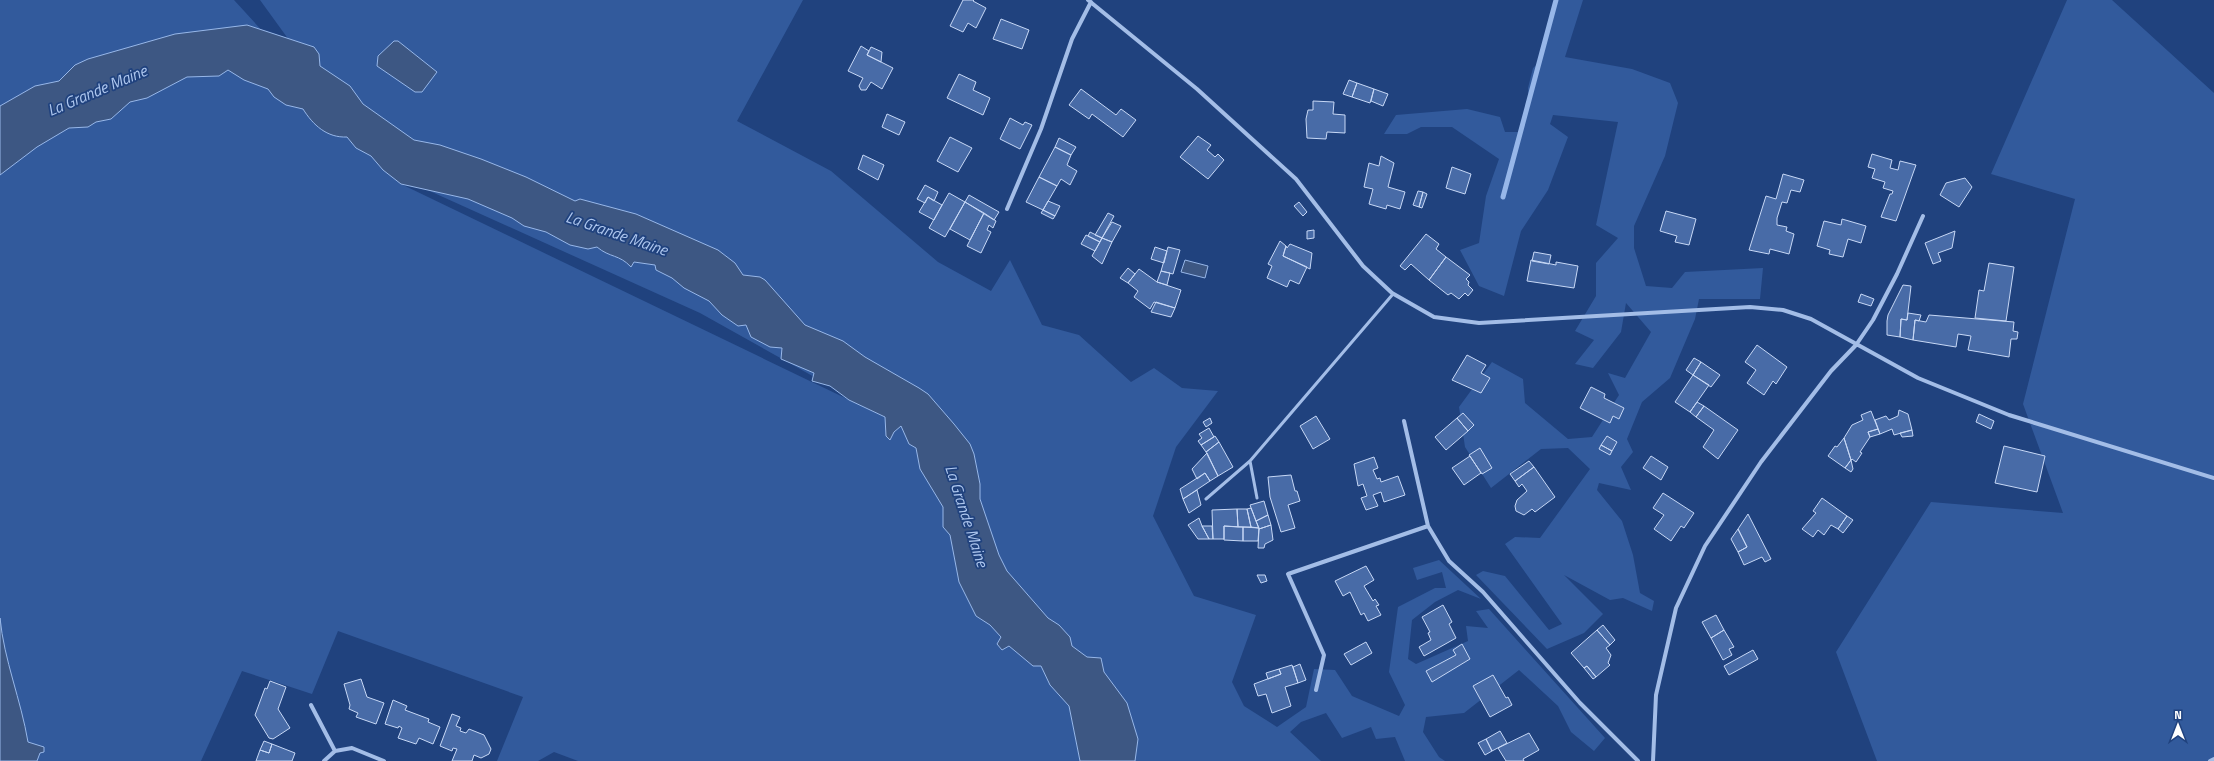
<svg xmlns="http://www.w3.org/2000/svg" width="2214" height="761" font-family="'Titillium Web',sans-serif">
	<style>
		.green { fill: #325a9c; fill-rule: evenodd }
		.water { fill: #3d5783; stroke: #97b7e9 }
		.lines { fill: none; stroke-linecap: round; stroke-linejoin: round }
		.stream { stroke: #97b7e9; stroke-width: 5 }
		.building { fill: #486ba7; stroke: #c7d8f6 }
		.lane { stroke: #a3bde7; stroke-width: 3 }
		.street { stroke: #a3bde7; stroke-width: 4 }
		.labels { text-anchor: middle; stroke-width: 3.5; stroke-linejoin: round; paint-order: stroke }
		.water-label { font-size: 16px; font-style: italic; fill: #aec7ef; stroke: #20427e }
	</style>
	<rect width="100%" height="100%" fill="#20427e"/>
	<path class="green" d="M0,0H234L360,138L260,0H803L737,121L831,171L938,262L991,291L1010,260L1042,325L1079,335L1131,382L1154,368L1182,388L1218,391L1176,447L1153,516L1194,596L1256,615L1232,682L1244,706L1277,727L1306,707L1314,669L1335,670L1352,696L1399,716L1405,705L1389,672L1398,607L1435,588H1446L1442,572L1417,580L1413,568L1439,560L1481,599L1458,590L1435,602L1412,620L1408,659L1416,664L1468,641L1466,626L1488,628L1476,611L1489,609L1605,738L1594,751L1571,732L1558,706L1519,670L1464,713L1426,717L1423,732L1439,757L1445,761H1405L1395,737L1376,739L1371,727L1342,738L1326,713L1301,722L1290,732L1321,761H578L554,752L538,761H497L523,697L338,631L312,694L242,671L201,761H0ZM392,174L700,313L893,421L401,184Z
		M1556,0H1583L1565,57L1632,69L1670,83L1678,103L1665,156L1634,226V248L1646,286L1672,288L1685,272L1763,268L1760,299H1699L1695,319L1670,378L1642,402L1627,439L1633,452L1621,467L1631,490L1599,483L1597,490L1622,521L1633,555L1640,593L1654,601L1652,611L1623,598L1610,600L1564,575L1603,614L1584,633L1547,649L1476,575L1483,571L1505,576L1549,630L1562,624L1505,544L1515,537L1540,538L1590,469L1568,448L1541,449L1491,488L1465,447L1459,407L1492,362L1523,379L1525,403L1568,439L1592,437L1619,395L1608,373L1625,378L1651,332L1626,303L1621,332L1593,368L1575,364L1594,340L1575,331L1596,296V263L1618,238L1596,225L1618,122L1553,115L1550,124L1568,137L1548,190L1521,231L1504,296L1479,286L1460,250L1479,243L1486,196L1499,159L1452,127H1421L1407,134H1384L1396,115L1467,109L1500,117L1505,132H1518L1529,103L1528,88L1533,68L1541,61Z
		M2067,0H2112L2214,93V761H1877L1836,652L1931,502L2063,513L2023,404L2075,199L1991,174Z"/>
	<path class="water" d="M247,25L314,47L319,54L320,66L350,86L363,104L414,140L440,145L481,159L526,177L575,201L580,199L636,214L718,250L735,263L743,275L760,277L765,280L805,325L843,341L865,357L919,388L928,394L954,424L970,444L974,454L980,484V499L999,555L1007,571L1048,618L1059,625L1070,637L1072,646L1087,657L1101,658L1104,672L1127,703L1138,739L1135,761H1080L1069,706L1050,685L1041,666H1033L1009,646L1002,650L997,644L1001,637L990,625L976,616L959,582L950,535L943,527V507L920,469L916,448L909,444L901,426L894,432L890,440L886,436L885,417L849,400L830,386L812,381L814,373L781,359L782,348L770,347L751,337L746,325L738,326L722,315L709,301L684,288L672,278L656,270L655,265L634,262L631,267C619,254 610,258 597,247L588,249L570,245L546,232L524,226L512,218L468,199L401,184L383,170L371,156L356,148L347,137C327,138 313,125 303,109L286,105L274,97L268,89L244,80L228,70L219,76L187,77L147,98L130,102L111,119L96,122L88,127L69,128L37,147L0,175V106L35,86L59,81L75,65L88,59L175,34Z
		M394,41H398L437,72L422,92H415L377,66L378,56Z
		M1185,260L1208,266L1205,278L1181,272Z
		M0,618C4,660 21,700 28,742L44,747V752L40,753L37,761H0Z"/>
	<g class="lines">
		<path class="stream" d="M1503,197L1556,0"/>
	</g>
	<path class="building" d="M963,0H974L973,1L986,8L976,28L968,23L963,32L950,26Z
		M1001,19L1029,30L1022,49L993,39Z
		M861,46L869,51L867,55L893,68L882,89L871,82L866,90H861L859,86L863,78L848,71Z
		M871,47L882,52L881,62L867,55Z
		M959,74L976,82L973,90L990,98L983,115L947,98Z
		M1349,80L1357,83L1352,97L1343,94Z
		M1357,83L1374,89L1370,103L1352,97Z
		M1081,89L1116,115L1121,109L1136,120L1123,137L1092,114L1089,119L1069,105Z
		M1374,89L1388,94L1383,106L1371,101Z
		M1313,101L1334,102L1333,114L1345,115V133L1327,132L1326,139L1307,138L1306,119L1308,110H1313Z
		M887,114L905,122L899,135L882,127Z
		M1010,118L1023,125L1025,122L1032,125L1020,149L1000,139Z
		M1198,136L1211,145L1207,150L1215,157L1218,154L1224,160L1208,179L1180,157Z
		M950,137L972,148L958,172L937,161Z
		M1059,138L1076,147L1071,155L1055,147Z
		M1055,147L1071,155L1067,165L1077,171L1070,185L1061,179L1057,186L1039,177Z
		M1872,154L1892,160L1890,168L1898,170L1900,161L1916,165L1896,221L1881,217L1890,194H1892L1893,191L1883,188L1885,182L1872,178L1875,169L1868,167Z
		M863,155L884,165L878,180L858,169Z
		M1381,156L1394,163L1388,187L1405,192L1400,209L1387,205L1386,209L1369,204L1373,189L1364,187L1369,163L1379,166Z
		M1452,167L1471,174L1465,194L1446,188Z
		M1783,174L1804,180L1800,192L1791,190L1787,203L1782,202L1777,218V225L1787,227L1786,231L1794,234L1789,254L1770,249L1769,254L1749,250L1766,196L1776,199Z
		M1039,177L1057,186L1043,210L1026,202Z
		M1965,178L1972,187L1959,207L1940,195L1946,183Z
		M925,185L938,192L934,201L928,197L925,203L917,199Z
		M1418,191L1423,192L1419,207L1413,205Z
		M1423,192L1427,194L1422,208L1419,207Z
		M949,193L965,202L945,237L929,228Z
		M969,195L999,212L994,220L965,202Z
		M928,197L942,205L934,220L919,212Z
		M1048,201L1060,206L1055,216L1043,210Z
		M965,202L984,213L970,240L950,229Z
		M1299,202L1307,212L1303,216L1294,206Z
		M1043,210L1055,216L1053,219L1041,213Z
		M1666,211L1696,219L1689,245L1675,242L1677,236L1660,231Z
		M984,213L996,221L993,228L989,225L987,230L991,232L981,253L967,246Z
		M1108,213L1114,216L1102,238L1095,235Z
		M1842,219L1866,226L1861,243L1848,239L1843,257L1829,254L1830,250L1817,246L1824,221L1841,225Z
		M1112,222L1121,226L1112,242L1102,238Z
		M1314,230V238L1307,239V231Z
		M1955,231L1952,248L1938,253L1941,261L1933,264L1925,243Z
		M1090,232L1102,238L1100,242L1088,236Z
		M1426,234L1439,244L1436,249L1446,257L1429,280L1411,264L1405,270L1400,266Z
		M1086,235L1100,242L1095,251L1081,244Z
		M1102,238L1112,242L1102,264L1092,256Z
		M1280,241L1286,246L1283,256L1307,267L1299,284L1290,280L1287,287L1267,278L1272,266L1268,264Z
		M1290,244L1312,253L1310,269L1283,256L1286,246L1287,248Z
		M1155,247L1167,251L1164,263L1151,259Z
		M1168,247L1180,250L1173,274L1161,271Z
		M1534,252L1551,255L1549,264L1532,261Z
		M1446,257L1470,275L1466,279L1469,282L1468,285L1473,290L1468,296L1465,293L1459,299L1451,293L1448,295L1429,280Z
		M1531,260L1556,265V262L1578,266L1574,288L1527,281Z
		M1989,263L2014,267L2006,321L1975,318L1979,290L1984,291Z
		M1128,268L1135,274L1128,283L1120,278Z
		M1139,269L1157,282L1181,290L1175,308L1154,302L1150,309L1134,297L1138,291L1128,283Z
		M1161,271L1170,273L1167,285L1157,282Z
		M1903,285L1911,286L1907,320L1901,319L1900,337L1887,335V321L1888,315Z
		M1861,294L1874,299L1871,306L1858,302Z
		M1156,302L1175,308L1171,317L1151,312Z
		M1908,313L1921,315L1919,321L1915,320L1913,340L1900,337L1901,319L1907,320Z
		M1929,315L2014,322L2013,331L2018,332L2017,339H2011L2009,357L1968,350L1971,336L1958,334L1956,347L1913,340L1915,320L1926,322Z
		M1757,345L1787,367L1776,384L1773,381L1764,395L1747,383L1756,370L1745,362Z
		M1467,355L1486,365L1481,373L1490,378L1481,393L1452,380Z
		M1694,358L1701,362L1693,375L1686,370Z
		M1701,362L1720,375L1711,387L1693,375Z
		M1693,375L1709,385L1690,412L1675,402Z
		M1591,387L1605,394L1604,398L1624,408L1619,419L1613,416L1610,423L1580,408Z
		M1697,402L1704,406L1696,417L1690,412Z
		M1704,406L1738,430L1718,459L1703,447L1714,430L1696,417Z
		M1899,410L1908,414L1912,430L1894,435L1892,429L1880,434L1875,420L1886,416L1889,420L1898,416Z
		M1871,411L1878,429L1868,432L1870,437L1860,452L1862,453L1856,462L1852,459L1851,460L1844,438L1852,425L1863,420L1861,415Z
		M1463,413L1474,425L1468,431L1457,418Z
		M1979,414L1994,421L1991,429L1976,422Z
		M1316,416L1330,439L1313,449L1300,426Z
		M1210,418L1212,423L1206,427L1203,422Z
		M1457,418L1468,431L1446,450L1435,437Z
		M1209,428L1214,437L1201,445L1198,441L1202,438L1199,434Z
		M1878,429L1880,434L1870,437L1868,432Z
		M1912,430L1913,436L1902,437L1900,433Z
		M1215,436L1219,442L1206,452L1201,445Z
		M1607,436L1617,442L1612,451L1601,445Z
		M1844,438L1851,460L1845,468L1828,456L1835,446L1837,447Z
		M1219,442L1233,467L1218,476L1206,452Z
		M1601,445L1612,451L1610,455L1599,449Z
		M2004,446L2045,456L2037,492L1995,483Z
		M1480,448L1492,468L1482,474L1469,455Z
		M1207,453L1218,476L1210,481L1205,473L1197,479L1192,469Z
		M1470,456L1481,473L1464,485L1452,468Z
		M1651,456L1668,467L1661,480L1643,468Z
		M1374,457L1378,468L1373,470L1377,479L1380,478L1381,482L1398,476L1405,495L1384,502L1381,492L1373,495L1378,506L1366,510L1361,498L1367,496L1363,484L1358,486L1354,464Z
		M1851,460L1853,469L1851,472L1845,468Z
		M1529,461L1534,467L1515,481L1510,474Z
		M1534,467L1555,497L1535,512L1532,509L1524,515L1516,511L1515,506L1517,500L1527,491L1522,484L1519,487L1515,481Z
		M1205,473L1210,481L1183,499L1180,489Z
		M1291,475L1295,491H1297L1300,501L1288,505L1295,528L1281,532L1270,497L1268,477Z
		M1197,490L1201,505L1189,513L1183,499Z
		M1663,493L1694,513L1684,528L1681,526L1671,541L1654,529L1664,515L1653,508Z
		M1822,498L1847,516L1838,529L1831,525L1824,535L1818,530L1813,537L1802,529L1816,513L1813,511Z
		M1264,501L1268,515L1256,521L1250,505Z
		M1251,508L1256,521L1259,528L1251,527L1247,509Z
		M1237,509L1238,527L1224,526V539H1213L1212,510Z
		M1237,509H1247L1251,527H1238Z
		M1748,514L1771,559L1765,562L1762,557L1744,565L1738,552L1747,547L1738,529Z
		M1268,515L1271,525L1259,529L1256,521Z
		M1847,516L1853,520L1843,533L1838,529Z
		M1199,518L1202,526L1209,539H1198L1188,525Z
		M1271,525L1273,540L1265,544L1264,548H1258L1259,529Z
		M1202,526H1212L1213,539H1209Z
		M1224,526L1243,527V541L1224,540Z
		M1243,527L1259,528L1258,541H1243Z
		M1738,529L1747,547L1738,552L1731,539Z
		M1366,566L1374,580L1364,586L1373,601L1375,599L1379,605L1376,606L1381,615L1368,621L1364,613L1361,615L1350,592L1343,596L1335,581Z
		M1257,575H1265L1267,581L1261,583Z
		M1443,605L1452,622L1449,624L1456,638L1424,656L1419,647L1431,640L1428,633L1430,632L1422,617Z
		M1716,615L1724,630L1711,638L1702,622Z
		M1603,625L1615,640L1610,645L1597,630Z
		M1597,630L1610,645L1606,648L1611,655L1608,663L1610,665L1596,677L1587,666L1584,668L1571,653Z
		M1724,630L1734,647L1729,649L1732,655L1723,660L1711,638Z
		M1366,642L1372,653L1351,665L1344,654Z
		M1462,644L1470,659L1432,682L1426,671L1456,655L1453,650Z
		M1753,650L1758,659L1729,675L1724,666Z
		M1300,664L1306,680L1298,683L1293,667Z
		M1292,665L1298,683L1285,687L1291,706L1272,713L1266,694L1258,696L1254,684L1281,674L1279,669Z
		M1587,666L1596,677L1593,679L1584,668Z
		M1279,669L1281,674L1268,679L1266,673Z
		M1493,675L1506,698L1508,697L1512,705L1490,717L1473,686Z
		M361,679L367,697L384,703L376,724L356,717L358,713L349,709L350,705L344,684Z
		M270,681L286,687L278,709L290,728L273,739L269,738L255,715L265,688L267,689Z
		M393,700L407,706L405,710L429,719L428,722L440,727L433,744L419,738L416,744L398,738L402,728L399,726L398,728L385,724Z
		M452,714L460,717L456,726L461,728L460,731L466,733L469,729L484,735L491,749L489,754L481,758L474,755L472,761H452L457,749L453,748L452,751L440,746Z
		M1500,731L1507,743L1492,751L1486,739Z
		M1529,733L1539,750L1523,759L1524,761H1506L1498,748Z
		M1486,739L1492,751L1485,755L1478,743Z
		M264,741L272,744L269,753L260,750Z
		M272,744L295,753L292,761H256L260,750L269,753Z"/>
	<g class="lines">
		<path class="lane" d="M1250,461L1257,498
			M1206,499L1250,461L1393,294"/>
		<path class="street" d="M1088,0L1197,89L1296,179L1363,266L1392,293L1434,317L1479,323L1750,307L1783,310L1811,319L1918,378L2009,415L2214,478
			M1007,209L1041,129L1072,39L1091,2
			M1428,526L1449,561L1483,592L1580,703L1638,761
			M1316,690L1324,655L1288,574L1428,526L1404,421
			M311,705L335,751
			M324,761L335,751L352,748L384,761
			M1653,761L1656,695L1676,608L1705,546L1761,462L1831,371L1856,345L1873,320L1897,274L1923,216
			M2210,761L2214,759"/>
	</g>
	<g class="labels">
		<g class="water-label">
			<text transform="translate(97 90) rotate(-23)" y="6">La Grande Maine</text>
			<text transform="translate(617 233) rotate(19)" y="6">La Grande Maine</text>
			<text transform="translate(967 516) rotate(72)" y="6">La Grande Maine</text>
		</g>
	</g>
	<g transform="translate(2178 725)" stroke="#20427e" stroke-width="3" paint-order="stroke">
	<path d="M0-3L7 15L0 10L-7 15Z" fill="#ffffff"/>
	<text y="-6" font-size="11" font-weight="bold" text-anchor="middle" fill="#ffffff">N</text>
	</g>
</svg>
